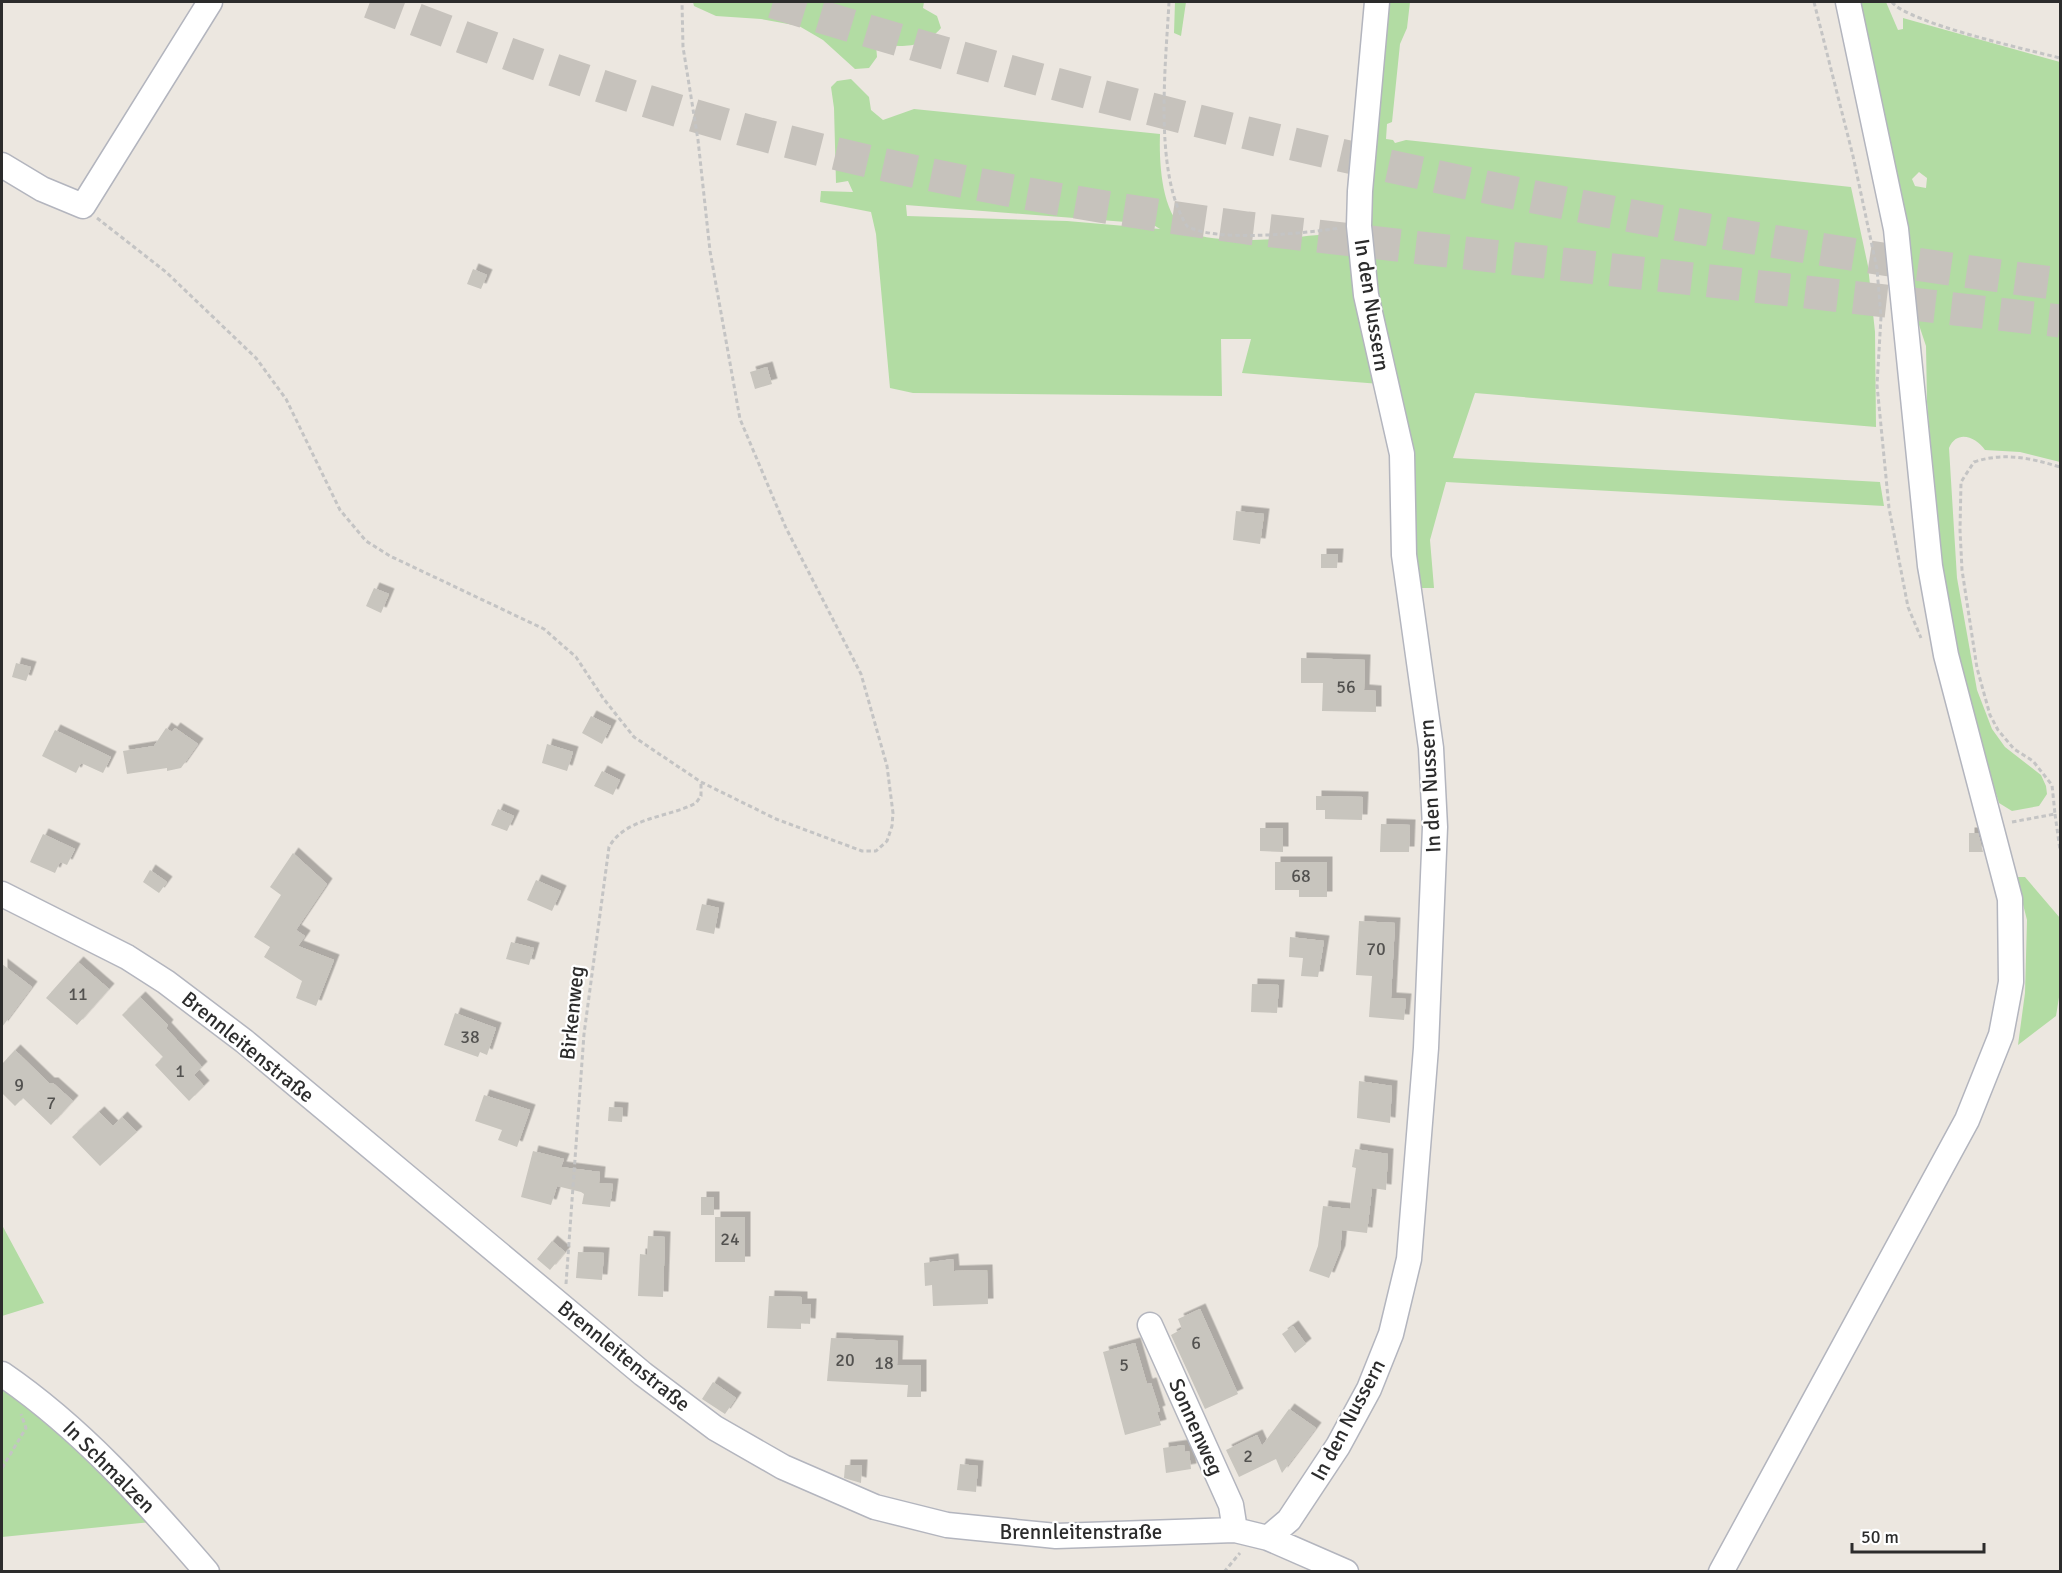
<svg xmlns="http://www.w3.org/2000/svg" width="2062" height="1573" font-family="Signika,sans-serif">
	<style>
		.green { fill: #b2dca3; fill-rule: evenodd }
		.building { fill: #c8c5be; filter: url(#shadow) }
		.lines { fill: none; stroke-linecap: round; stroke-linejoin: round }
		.highway-tunnel { stroke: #c6c2bc; stroke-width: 33; stroke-dasharray: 33 16; stroke-linecap: butt }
		.minor-casing { stroke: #b3b5be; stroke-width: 27 }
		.path { stroke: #c4c4c4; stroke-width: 3; stroke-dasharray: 4.5 3; stroke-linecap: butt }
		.minor { stroke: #fff; stroke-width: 24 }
		.labels { text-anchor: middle; stroke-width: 4.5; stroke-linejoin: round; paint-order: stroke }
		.number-label { font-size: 18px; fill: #535250 }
		.street-label { font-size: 21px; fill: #2c2c2c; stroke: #fff }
	</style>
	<defs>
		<filter id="shadow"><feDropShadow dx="5.5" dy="-5.5" stdDeviation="0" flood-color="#0004"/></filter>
	</defs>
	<rect width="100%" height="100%" fill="#ece7e0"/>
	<path class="green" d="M693,2H924L923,8L937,16L941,28C922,50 904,46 876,45L877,57L869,68L855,69L823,40L799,26L761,19L716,16L694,6Z
		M1175,2H1186L1181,36L1174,33Z
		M1383,2H1410L1407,28L1400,44L1392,122L1387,124L1386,139L1393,140L1395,143L1406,140L1851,187L1868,266L1875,332L1876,427L1475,393L1453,458L1880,482L1884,506L1446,482L1430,540L1434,588H1417L1368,260Z
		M1860,2H1886L1898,30L1903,29V18L1910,20L2060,62V462L2020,452L1985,450C1976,437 1957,429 1949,448L1957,578L1977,690L1992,729L2005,747L2041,775L2046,786L2047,794L2039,806L2012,811L1999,803L1974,724L1952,638L1937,523L1927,402L1926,346L1917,319L1921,301L1917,298L1887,126ZM1919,172L1927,178L1926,188L1915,186L1912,179Z
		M851,79L869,97L871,110L883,120L914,109L1160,134C1159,161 1161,218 1189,232C1211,243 1265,240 1290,238C1307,236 1327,233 1345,236L1351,244L1380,384L1242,373L1251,339H1221L1222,396L913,393L890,388L876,234L871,212L820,202L821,191L853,192L848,181L836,183L834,108L831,87L837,81ZM906,205L1152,224L1160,229L1067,221L907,216Z
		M2016,877H2025L2060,918V991L2056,1016L2018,1045L2025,993L2027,920Z
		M2,1225L44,1303L2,1316Z
		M2,1370L151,1522L2,1537Z"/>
	<path class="building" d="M473,269L487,275L481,289L467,284Z
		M767,367L772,384L755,389L750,372Z
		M1236,511L1264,514L1260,544L1233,540Z
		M1321,554H1338L1337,568H1321Z
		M374,588L389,594L381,613L366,606Z
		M1301,658L1365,660L1364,690L1376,691V712L1322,711L1323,683H1301Z
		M16,663L31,667L26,681L12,677Z
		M591,716L611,726L602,744L582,733Z
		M166,728L172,732L175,728L198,744L181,768L167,771V768L127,774L123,751L154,746Z
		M55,730L111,757L103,773L81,763L76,773L42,756Z
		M547,744L573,752L567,771L542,763Z
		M602,771L620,780L613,795L594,786Z
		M1316,796L1363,797L1362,820L1325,819V810H1316Z
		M498,809L514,816L507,831L491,825Z
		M1381,824L1410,825L1409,852H1380Z
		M1260,828H1283V852L1260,851Z
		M1969,833H1978L1983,852H1969Z
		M43,834L75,849L67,865L60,862L55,873L30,862Z
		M293,853L327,884L296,930L305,936L298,946L334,960L316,1006L296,998L302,981L264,957L270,947L254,937L281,895L270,887Z
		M1275,862H1327V897H1299V890H1275Z
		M150,870L167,882L159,893L143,882Z
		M536,880L561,891L552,911L527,900Z
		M702,904L719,908L714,934L696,930Z
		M1359,921L1395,923L1391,998L1406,999L1404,1020L1369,1017L1372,976L1356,975Z
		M1290,937L1324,941L1318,977L1301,976L1303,958L1289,957Z
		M511,942L534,948L529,965L506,959Z
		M78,962L109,989L77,1025L46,998Z
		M2,964L32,987L2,1027Z
		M1252,984L1279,985L1277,1013L1251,1012Z
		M140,997L168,1025L166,1028L202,1067L194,1075L204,1086L189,1101L155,1065L163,1057L122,1015Z
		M455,1013L496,1028L487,1055L480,1052L478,1057L444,1045Z
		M15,1050L49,1083H53L73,1101L51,1125L23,1098L15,1106L2,1093V1064Z
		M1359,1081L1392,1086L1390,1123L1357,1118Z
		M484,1095L530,1110L517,1147L498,1140L502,1130L475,1121Z
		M609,1107L623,1108L622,1122L608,1121Z
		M99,1112L113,1126L122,1117L137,1132L100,1166L72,1137Z
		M1355,1149L1388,1154L1386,1190L1372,1188L1367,1233L1342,1230L1340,1251L1329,1278L1309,1271L1318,1246L1323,1206L1350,1209L1356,1168L1352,1167Z
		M533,1151L564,1159L561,1167L600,1172L599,1183L613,1184L610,1207L582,1204L584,1194L581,1192L557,1186L551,1205L521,1197Z
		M701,1197H714V1215H701Z
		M715,1217H745V1262H715Z
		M648,1236L665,1237L663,1297L638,1296L640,1254L647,1255Z
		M552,1241L565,1252L550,1270L537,1259Z
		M578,1252L604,1253L602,1280L576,1278Z
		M953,1259L954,1271L987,1270L988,1304L933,1306L932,1285L925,1286L924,1263Z
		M769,1296L802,1297V1304H811L810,1324L801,1323V1329L767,1328Z
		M1200,1309L1238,1394L1205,1409L1171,1335L1182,1329L1178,1319Z
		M1293,1326L1306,1344L1295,1353L1282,1334Z
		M831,1338L898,1341L897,1365H921V1397H907L908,1385L827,1381Z
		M1135,1343L1147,1384L1151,1383L1160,1411L1157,1412L1161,1425L1125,1435L1103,1352Z
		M713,1382L736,1398L725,1414L702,1399Z
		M1289,1409L1316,1428L1282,1473L1276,1459L1239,1477L1226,1450L1257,1435L1262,1446Z
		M1184,1445L1185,1452L1189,1451L1191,1469L1166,1473L1163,1448Z
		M960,1464L978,1466L976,1492L957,1490Z
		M845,1465H862L861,1483L844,1478Z"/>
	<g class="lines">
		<path class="highway-tunnel" d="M370,2C492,49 615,94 741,129C907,175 1077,205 1247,228L2060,321
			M773,2C1192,132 1625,228 2060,284"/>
		<defs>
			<path id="minor" d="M2,165L42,189L83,206L210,2
				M2,894L127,957L166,982L244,1041L643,1374L715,1428L783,1467L875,1507L947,1525L1056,1536L1235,1530L1268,1538L1346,1572
				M1150,1325L1231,1505L1235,1530
				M2,1374C81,1428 144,1499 207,1572
				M1268,1538L1289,1520L1338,1446L1369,1389L1391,1334L1409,1259L1426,1048L1435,827L1431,748L1404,555L1402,454L1366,295L1359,226L1360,191L1377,2
				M1721,1572L1967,1120L2001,1035L2011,982L2010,899L1946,655L1930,566L1896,229L1848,2"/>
		</defs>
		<use href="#minor" class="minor-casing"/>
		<path class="path" d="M1169,2C1166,62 1153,174 1187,226C1215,243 1306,233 1340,228
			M1814,2L1853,156L1877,269L1881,317L1877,385L1889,508L1908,607L1921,638
			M1892,2C1908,23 2029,50 2060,58
			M97,218L166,272L256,358L286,399L340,510L366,541L390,556L544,629L576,657L603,698L634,737L701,782L776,819L862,851H876L887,841L892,826L893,813L887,766L861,674L786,528L740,419L710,251L698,140L683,47L682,2
			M2055,814L2060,850
			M2012,822L2055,814L2052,785L2033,761L2014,749L1998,730L1990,715L1977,668L1962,570L1960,530L1961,482L1974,462C2004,452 2030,458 2060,467
			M566,1284L584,1034L609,847C626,817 668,818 696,803L701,796V782
			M2,1468L26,1428L21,1414
			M1224,1572L1240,1553"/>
		<use href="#minor" class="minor"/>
	</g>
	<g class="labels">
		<g class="number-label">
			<text x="1346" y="693">56</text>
			<text x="1301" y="882">68</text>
			<text x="1376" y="955">70</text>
			<text x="78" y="1000">11</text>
			<text x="470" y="1043">38</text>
			<text x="180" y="1077">1</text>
			<text x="19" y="1091">9</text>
			<text x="51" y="1109">7</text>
			<text x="730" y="1245">24</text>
			<text x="1196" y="1349">6</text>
			<text x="845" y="1366">20</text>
			<text x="884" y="1369">18</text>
			<text x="1124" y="1371">5</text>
			<text x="1248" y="1462">2</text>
		</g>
		<g class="street-label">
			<text transform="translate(1372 305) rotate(81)" y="7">In den Nussern</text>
			<text transform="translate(1430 786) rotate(-93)" y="7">In den Nussern</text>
			<text transform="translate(572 1013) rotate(-84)" y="7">Birkenweg</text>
			<text transform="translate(248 1047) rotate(39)" y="7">Brennleitenstraße</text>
			<text transform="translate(624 1356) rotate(39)" y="7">Brennleitenstraße</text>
			<text transform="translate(1348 1420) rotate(-62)" y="7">In den Nussern</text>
			<text transform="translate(1196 1427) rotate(66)" y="7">Sonnenweg</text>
			<text transform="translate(109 1467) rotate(45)" y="7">In Schmalzen</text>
			<text x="1081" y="1539">Brennleitenstraße</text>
		</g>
	</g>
	<rect width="2062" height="1573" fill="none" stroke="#2c2c2c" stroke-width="6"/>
	<path d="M1852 1543v9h132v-9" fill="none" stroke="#2c2c2c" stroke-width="3"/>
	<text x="1861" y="1543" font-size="18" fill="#2c2c2c" stroke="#ffffff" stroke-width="4.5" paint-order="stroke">50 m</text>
</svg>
